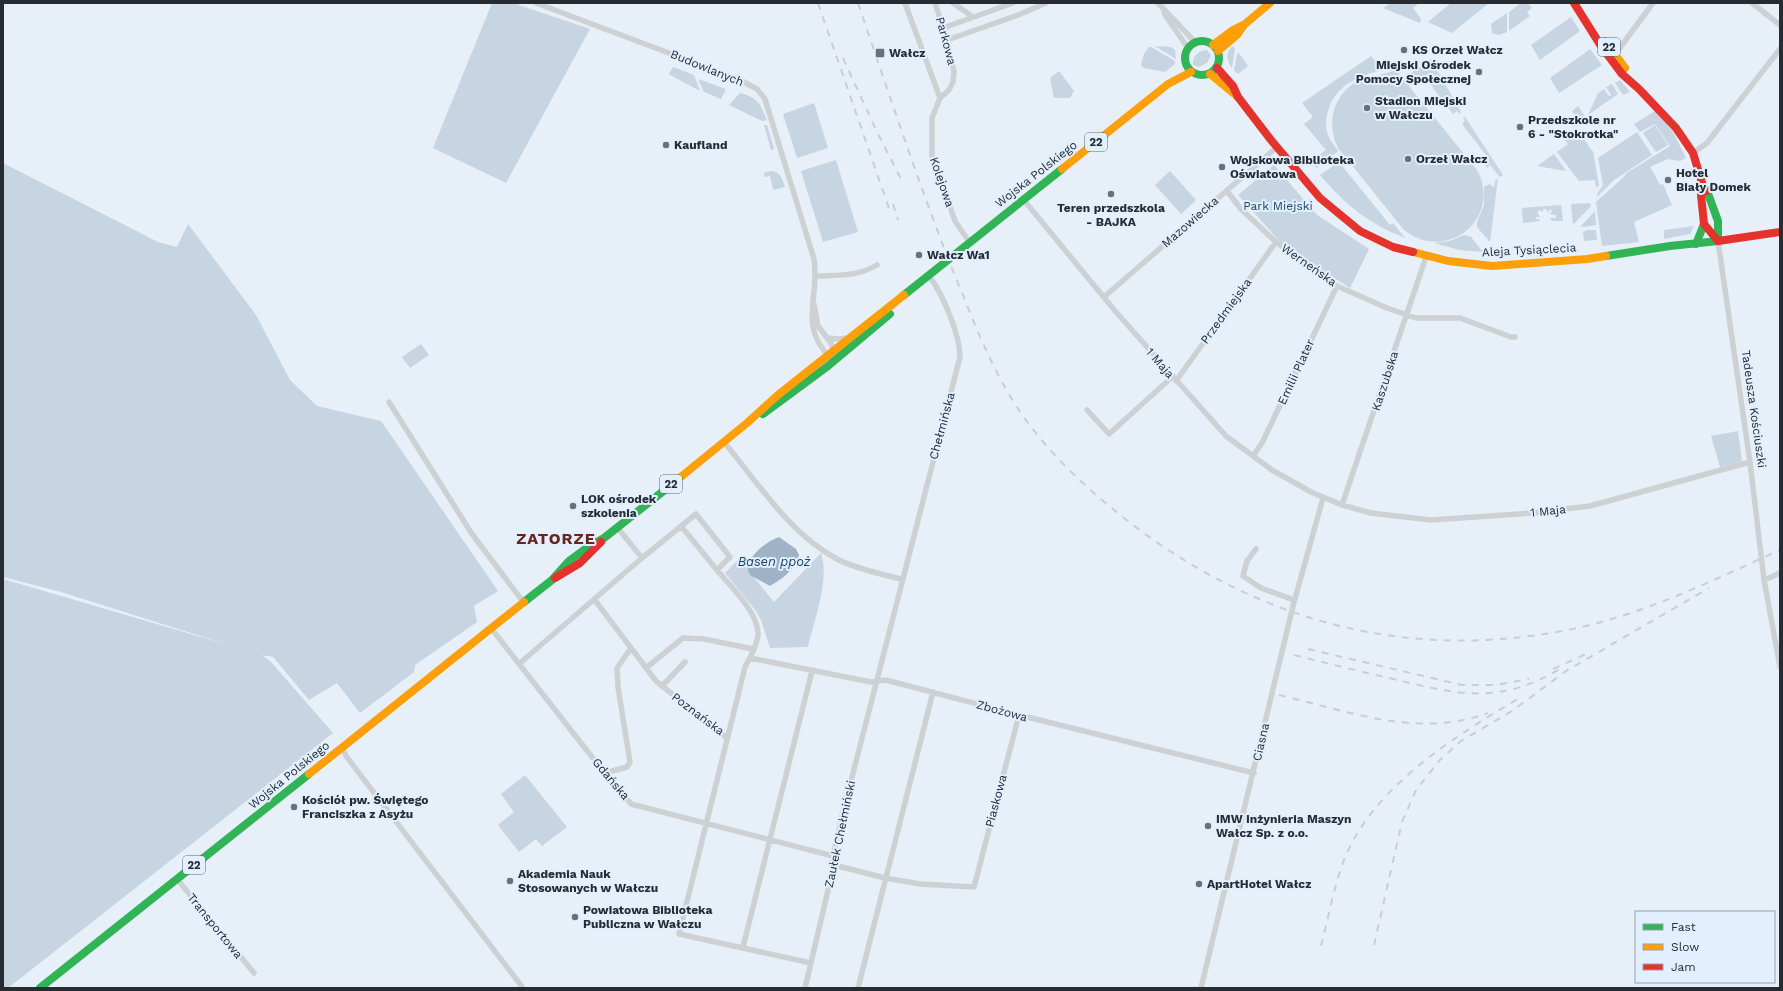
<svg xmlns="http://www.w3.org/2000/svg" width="1783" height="991" font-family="'Work Sans',sans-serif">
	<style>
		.green { fill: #c7d4e1 }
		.water { fill: #9fb3c8 }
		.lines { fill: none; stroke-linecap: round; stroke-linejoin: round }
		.street { stroke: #ced1d3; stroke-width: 5.5 }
		.fast { stroke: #30b455; stroke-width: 8 }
		.slow { stroke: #ff9f0a; stroke-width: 8 }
		.jam { stroke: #e5322d; stroke-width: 8 }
		.rail { stroke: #cbcdd0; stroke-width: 2; stroke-dasharray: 7 7; stroke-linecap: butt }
		.poi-dot { fill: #6a7077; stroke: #e1effe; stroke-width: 1.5 }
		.labels { text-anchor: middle; stroke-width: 4; stroke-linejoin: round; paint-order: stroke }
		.shield { fill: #e1effe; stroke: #5f666f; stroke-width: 1 }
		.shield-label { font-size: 11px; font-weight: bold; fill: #272c32 }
		.street-label { font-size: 12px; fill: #272c32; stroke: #e1effe }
		.poi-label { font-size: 12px; font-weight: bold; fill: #272c32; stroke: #e1effe; text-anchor: start }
		.park-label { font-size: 12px; fill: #224870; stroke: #e1effe }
		.water-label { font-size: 13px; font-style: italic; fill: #1a4167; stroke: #e1effe }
		.district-label { font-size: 16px; font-weight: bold; letter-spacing: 1px; fill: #69251b; stroke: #e1effe }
	</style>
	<rect width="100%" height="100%" fill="#e7eff8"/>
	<path class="green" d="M492,3H513L590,29L506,183L433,148Z
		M1391,3H1419L1413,8L1421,19L1420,23L1383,8Z
		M1451,3H1489L1452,33L1428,22Z
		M1521,3H1528L1532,8L1527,12L1530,16L1509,31V12Z
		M1507,13V32L1499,35L1492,33L1491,24Z
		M1571,17L1580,31L1540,60L1531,45Z
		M1155,46L1171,47L1175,50L1176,59Z
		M1233,46L1235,49L1232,68C1227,61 1225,52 1233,46Z
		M1149,47H1151L1175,61V64L1165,72L1144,68L1141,65L1144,54Z
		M1590,49L1602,65L1559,93L1550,78Z
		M1207,50L1211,55L1207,63L1199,67L1193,65C1192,56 1198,51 1207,50Z
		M1239,53L1248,66L1238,74L1234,70L1237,54Z
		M1371,56L1380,66L1400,62L1404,67L1401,69L1398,66C1370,73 1337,79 1328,111C1326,118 1325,128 1328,135C1330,141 1335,146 1338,151L1317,168L1310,162L1326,150L1304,124L1313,117L1302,103Z
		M1431,59L1461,112L1460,114L1457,111L1453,114L1427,80L1420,85L1411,73Z
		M673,67L694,75L700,91L672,76L669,74Z
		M1396,70L1477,170C1503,218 1447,264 1404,230L1338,148C1325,123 1334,92 1360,80C1372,76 1385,74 1396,70Z
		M1059,71L1074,91L1070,98H1054L1050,78Z
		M698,79L726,89L721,99L704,92Z
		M1620,80L1630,92L1623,95L1615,83Z
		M1612,84L1618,94L1588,115L1598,93L1604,89L1609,96L1611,95L1606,87Z
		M740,93C759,98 759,103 767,120L762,121L729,105Z
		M814,103L828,148L797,158L783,114Z
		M1578,106L1586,118L1584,124L1579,123L1572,111Z
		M1655,111L1673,132L1686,158L1680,161L1668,159L1650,167L1660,185L1663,184L1672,205L1634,222L1639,242L1602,246L1596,202L1625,176V174L1670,146L1655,124L1640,132L1634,124Z
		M1465,117L1503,175L1500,177L1490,165L1487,168L1484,163L1489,159L1462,124L1465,121L1463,118Z
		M764,125H767L774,148L773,150H771Z
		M1655,125L1668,145L1656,152L1643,133Z
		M1578,130L1592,151H1593L1599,186L1596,187L1595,180L1579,181L1557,152L1568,144L1565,140Z
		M1637,132L1652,155L1614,180L1597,197V194L1603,185L1598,158Z
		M1554,154L1566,171L1537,166Z
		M836,160L858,232L823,242L801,171Z
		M1339,162L1390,225L1393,223L1405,238C1366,222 1347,206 1320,175Z
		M3,163L158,242L177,247L188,224L256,315L290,380L317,406L381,421L498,591L474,606L477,622L415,665L414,672L360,713L337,683L309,700L273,657L262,655L271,662L333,733L8,988H3V579L232,646L61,592L3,577Z
		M1274,165L1317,215L1369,249L1350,288L1282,244L1238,195Z
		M770,171C780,171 782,178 785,187L773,190L770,176L764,177V173Z
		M1170,171L1196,200L1181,214L1155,185Z
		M1498,178L1490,242L1477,227V222L1484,205V187L1490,184L1494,188L1495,181Z
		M1590,203L1591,206L1573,225L1571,204Z
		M1561,205L1563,221H1553L1551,220L1550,218H1556V215L1550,214L1552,211L1550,209L1548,213L1546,209H1543V211L1542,212L1540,210L1537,212L1540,217H1536V219H1539L1540,221L1523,223L1522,208Z
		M1595,211L1596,225L1583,227L1581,226Z
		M1694,226L1690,234L1664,239V230Z
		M1587,230H1596L1597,240L1584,241L1583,232Z
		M1464,235L1471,237L1483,252L1459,250L1434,243L1450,241Z
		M421,344L429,355L410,368L402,357Z
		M1738,431L1742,461L1720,467L1711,436Z
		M821,553C830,580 814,620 808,647L770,648L761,620L756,611L725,573L739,559L774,602Z
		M525,775L567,827L542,846L536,839L519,852L498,825L514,812L501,794Z"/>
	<path class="water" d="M779,537L796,549L799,555C794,571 783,578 770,586L750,575L746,565C754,553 765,542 779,537Z"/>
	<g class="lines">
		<path class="street" d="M536,3L738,79L757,89L765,99L814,259C820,296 798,327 830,357
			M905,3L940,98
			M935,3L947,40L954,72L953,82L949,90L940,98L932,118V156L955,221L970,243
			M953,3L973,17
			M1158,3L1195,42
			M1752,3L1780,25
			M1164,10L1165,15L1188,48
			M943,28L1013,3
			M947,40L1018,15L1046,3
			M1612,52L1619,49L1653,3
			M1693,153L1707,143L1780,49
			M1227,191L1241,209L1276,242L1337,286L1387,308L1416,318H1460L1511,337H1515
			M1023,199L1116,312L1226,436L1272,470L1311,492L1342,505L1371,513L1431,520L1532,513L1590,506L1750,462
			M1718,241L1750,462L1764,580L1780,667
			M815,276C838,275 857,277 877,265
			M1104,297L1277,147
			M814,304L818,326L831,343L835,353
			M827,338L839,339L847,338
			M1176,381L1276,242
			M389,402L472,534L524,603
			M1087,410L1109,434L1172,377
			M724,442C758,483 789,533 837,559C852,567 884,575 901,579
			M1253,456L1262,443L1337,286
			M1342,505L1426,257
			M681,526L717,570
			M617,527L642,558
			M1256,549L1247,561L1243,576L1261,588L1294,600
			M1764,580L1780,573
			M594,599L656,681L727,738
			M491,628L592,757L631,804L833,856
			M750,658L871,682L886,680L1019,715L1254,773
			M520,663L642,558L696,514L730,557L717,570C731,587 759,613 758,635C757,645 750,658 745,667L679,934L811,963
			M646,668L683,638L704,639L753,649
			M662,686L685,662
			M342,747L346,756L523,988
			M605,773L627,767L630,762L618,687L617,668L631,648
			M834,865L885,878L920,884L974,887L1019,715
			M177,879L254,973
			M743,947L812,671
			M805,988L834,865L833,856L842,816L960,357C960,335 943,294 929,276
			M858,988L933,692
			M1201,988L1293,606L1323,498"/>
		<path class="fast" d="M1185 58a17 17 0 1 1 34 0a17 17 0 1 1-34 0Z
			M1707,191L1718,221V241
			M1696,244L1704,224
			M1606,256L1670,246L1718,241
			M904,295L1062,169
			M763,414L828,366L890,314
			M524,602L552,580L569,561L588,547L604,538L666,489
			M40,988L309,774"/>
		<path class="slow" d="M1605,41L1625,68
			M1213,45L1233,30L1245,24L1270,3
			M1218,51L1237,35L1244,25
			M1210,74L1238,97
			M1062,169L1168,84L1191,72
			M1413,252L1448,261L1492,266L1587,259L1606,256
			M666,489L747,423L778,395L904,295
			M309,774L524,602"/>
		<path class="jam" d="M1574,3L1601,46L1622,74L1639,89L1676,128L1693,153L1703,186L1707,191
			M1217,68L1233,86L1238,97L1271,140L1320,198L1360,231L1393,247L1413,252
			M1703,186L1701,195L1704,224L1718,241
			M1718,241L1780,232
			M555,578L580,563L601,542"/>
		<path class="rail" d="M818,3L891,214
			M858,3C888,91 917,179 951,266C970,312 987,359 1013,401C1040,444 1075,478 1114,510C1244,616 1395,662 1562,631C1639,617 1709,582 1780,550
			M843,58L879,136L902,181
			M893,204L898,220
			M1308,649L1462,685H1496L1529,679
			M1294,655C1326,663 1358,671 1389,678C1456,694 1497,706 1560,669
			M1553,669L1586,654
			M1279,695C1348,711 1418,739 1488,713
			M1374,945L1402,822L1416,790L1440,760L1461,741L1512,711L1566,671L1709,588
			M1321,946C1329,916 1334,884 1346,855C1377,784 1457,735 1521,697"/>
	</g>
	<g class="poi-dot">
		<circle cx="1404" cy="50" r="4"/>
		<rect x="875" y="48" width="10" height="10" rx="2"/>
		<circle cx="1479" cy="72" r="4"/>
		<circle cx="1367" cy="108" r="4"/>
		<circle cx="1520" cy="127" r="4"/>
		<circle cx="666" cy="145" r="4"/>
		<circle cx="1408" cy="159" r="4"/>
		<circle cx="1222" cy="167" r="4"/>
		<circle cx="1668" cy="180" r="4"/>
		<circle cx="1111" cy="194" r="4"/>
		<circle cx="919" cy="255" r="4"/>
		<circle cx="573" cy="506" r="4"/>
		<circle cx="294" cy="807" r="4"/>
		<circle cx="1208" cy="826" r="4"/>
		<circle cx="510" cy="881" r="4"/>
		<circle cx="1199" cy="884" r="4"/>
		<circle cx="575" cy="917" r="4"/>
	</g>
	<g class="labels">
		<g class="shield">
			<rect x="1598" y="38" width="22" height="18" rx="3"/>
			<rect x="1085" y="133" width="22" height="18" rx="3"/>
			<rect x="660" y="475" width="22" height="18" rx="3"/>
			<rect x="183" y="856" width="22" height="18" rx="3"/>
		</g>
		<g class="shield-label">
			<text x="1609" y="51">22</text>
			<text x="1096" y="146">22</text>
			<text x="671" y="488">22</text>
			<text x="194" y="869">22</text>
		</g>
		<g class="street-label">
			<text transform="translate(946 41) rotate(75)" y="4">Parkowa</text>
			<text transform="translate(707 68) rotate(22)" y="4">Budowlanych</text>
			<text transform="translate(1036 174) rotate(-38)" y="4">Wojska Polskiego</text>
			<text transform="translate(942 182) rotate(71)" y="4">Kolejowa</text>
			<text transform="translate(1190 222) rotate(-41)" y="4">Mazowiecka</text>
			<text transform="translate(1529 250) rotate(-3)" y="4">Aleja Tysiąclecia</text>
			<text transform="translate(1309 265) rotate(35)" y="4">Werneńska</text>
			<text transform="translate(1226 311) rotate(-54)" y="4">Przedmiejska</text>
			<text transform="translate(1160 363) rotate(49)" y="4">1 Maja</text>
			<text transform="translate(1296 372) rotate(-65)" y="4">Emilii Plater</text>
			<text transform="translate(1385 381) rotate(-72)" y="4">Kaszubska</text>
			<text transform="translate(1754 409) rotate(82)" y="4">Tadeusza Kościuszki</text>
			<text transform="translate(942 426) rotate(-75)" y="4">Chełmińska</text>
			<text transform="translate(1548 511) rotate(-6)" y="4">1 Maja</text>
			<text transform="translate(1002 711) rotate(15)" y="4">Zbożowa</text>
			<text transform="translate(698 714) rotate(37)" y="4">Poznańska</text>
			<text transform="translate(1261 742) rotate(-77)" y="4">Ciasna</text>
			<text transform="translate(289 775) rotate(-39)" y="4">Wojska Polskiego</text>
			<text transform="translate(611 779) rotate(50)" y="4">Gdańska</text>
			<text transform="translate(996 801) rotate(-75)" y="4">Piaskowa</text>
			<text transform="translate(840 834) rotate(-78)" y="4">Zaułek Chełmiński</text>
			<text transform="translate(215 926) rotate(51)" y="4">Transportowa</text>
		</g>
		<g class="poi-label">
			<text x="1412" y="54">KS Orzeł Wałcz</text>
			<text x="889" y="57">Wałcz</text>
			<text x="1471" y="69" text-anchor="end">Miejski Ośrodek<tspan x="1471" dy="14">Pomocy Społecznej</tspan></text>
			<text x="1375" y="105">Stadion Miejski<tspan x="1375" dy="14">w Wałczu</tspan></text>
			<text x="1528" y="124">Przedszkole nr<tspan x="1528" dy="14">6 - "Stokrotka"</tspan></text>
			<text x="674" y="149">Kaufland</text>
			<text x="1416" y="163">Orzeł Wałcz</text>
			<text x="1230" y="164">Wojskowa Biblioteka<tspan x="1230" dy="14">Oświatowa</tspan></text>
			<text x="1676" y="177">Hotel<tspan x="1676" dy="14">Biały Domek</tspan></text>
			<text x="1111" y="212" text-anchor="middle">Teren przedszkola<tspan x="1111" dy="14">- BAJKA</tspan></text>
			<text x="927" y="259">Wałcz Wa1</text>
			<text x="581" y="503">LOK ośrodek<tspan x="581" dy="14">szkolenia</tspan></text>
			<text x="302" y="804">Kościół pw. Świętego<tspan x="302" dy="14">Franciszka z Asyżu</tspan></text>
			<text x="1216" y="823">IMW Inżynieria Maszyn<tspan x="1216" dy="14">Wałcz Sp. z o.o.</tspan></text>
			<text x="518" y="878">Akademia Nauk<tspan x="518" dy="14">Stosowanych w Wałczu</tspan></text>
			<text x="1207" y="888">ApartHotel Wałcz</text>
			<text x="583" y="914">Powiatowa Biblioteka<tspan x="583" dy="14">Publiczna w Wałczu</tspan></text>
		</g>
		<g class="park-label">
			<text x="1278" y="210">Park Miejski</text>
		</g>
		<g class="water-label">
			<text x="774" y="566">Basen ppoż</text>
		</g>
		<g class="district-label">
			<text x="556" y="544">ZATORZE</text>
		</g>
	</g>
	<rect width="1783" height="991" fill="none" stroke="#272c32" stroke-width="8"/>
	<rect x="1635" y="911" width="140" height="72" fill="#e1effe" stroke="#97a1ac"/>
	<rect x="1643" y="924" width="20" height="6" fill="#30b455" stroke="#97a1ac"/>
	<text x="1671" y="931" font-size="12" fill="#272c32">Fast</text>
	<rect x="1643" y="944" width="20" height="6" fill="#ff9f0a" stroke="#97a1ac"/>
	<text x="1671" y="951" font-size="12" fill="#272c32">Slow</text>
	<rect x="1643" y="964" width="20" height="6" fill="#e5322d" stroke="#97a1ac"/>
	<text x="1671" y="971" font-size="12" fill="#272c32">Jam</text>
</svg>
